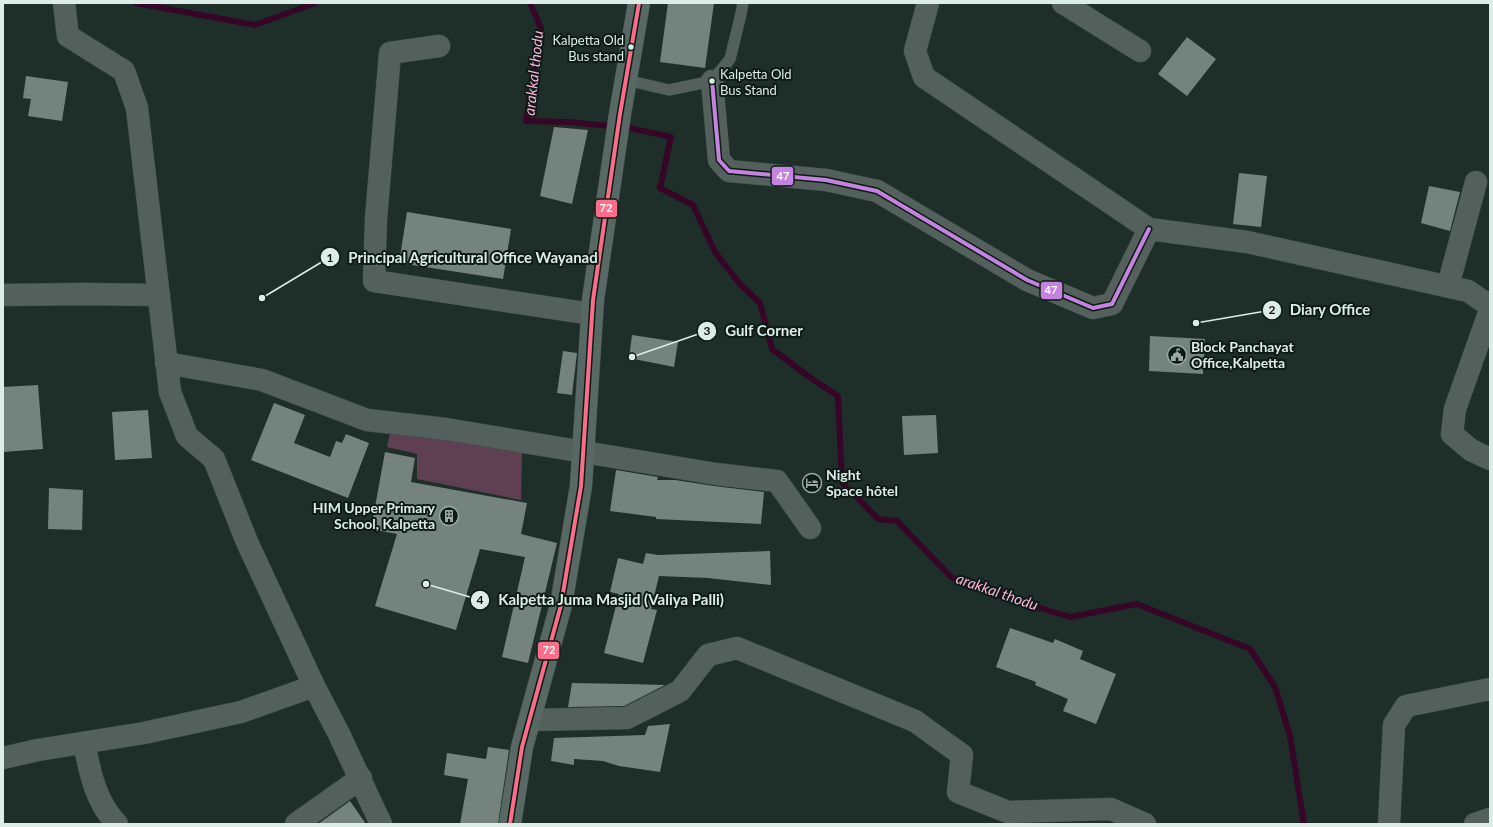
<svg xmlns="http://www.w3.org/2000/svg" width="1493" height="827" font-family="Lato,sans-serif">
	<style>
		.green { fill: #5f3f52 }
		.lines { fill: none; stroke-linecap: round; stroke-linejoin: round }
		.stream { stroke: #360626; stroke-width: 6 }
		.building { fill: #74837e }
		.service-casing { stroke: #3e4c47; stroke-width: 12 }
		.minor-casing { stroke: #3e4c47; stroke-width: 23 }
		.primary-casing { stroke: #3e4c47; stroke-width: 23 }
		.service { stroke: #54605c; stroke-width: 11 }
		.minor { stroke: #54605c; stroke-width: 22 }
		.primary { stroke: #586964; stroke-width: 22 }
		.bus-1-casing { stroke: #0d1b16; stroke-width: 7 }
		.bus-2-casing { stroke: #0d1b16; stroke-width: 7 }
		.bus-1 { stroke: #c483df; stroke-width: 4 }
		.bus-2 { stroke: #fb6d88; stroke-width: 4 }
		.bus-dot { fill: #dbede6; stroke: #0d1b16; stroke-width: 1.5 }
		.labels { text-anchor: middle; stroke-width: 4; stroke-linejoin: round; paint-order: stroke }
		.bus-label { font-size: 13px; fill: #dbede6; stroke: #0d1b16; text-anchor: end }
		.poi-label { font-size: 14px; font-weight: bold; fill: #dbede6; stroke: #0d1b16; text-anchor: start }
		.water-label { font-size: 15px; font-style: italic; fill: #feb5dc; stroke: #0d1b16 }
		.leader { fill: none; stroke: #dbede6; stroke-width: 1.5 }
		.callout-dot { fill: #dbede6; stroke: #0d1b16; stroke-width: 1.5 }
		.mark-label { font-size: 12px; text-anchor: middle; font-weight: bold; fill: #111 }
		.callout-label { font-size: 15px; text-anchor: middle; font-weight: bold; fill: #dbede6; stroke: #0d1b16; stroke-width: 4; stroke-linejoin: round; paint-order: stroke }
		.line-badge { stroke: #0d1b16; stroke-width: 1.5 }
		.badge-label { font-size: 11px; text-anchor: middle; font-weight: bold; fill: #fff }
	</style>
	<rect width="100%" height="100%" fill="#1e2f2a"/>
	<path class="green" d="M390,432L522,451L521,500L417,479V454L387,447Z"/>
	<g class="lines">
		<path class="stream" d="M136,3L255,25L315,3
			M530,3L541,28L526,121L569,122L630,128L671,137L660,188L693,205L715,252L739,283L760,303L772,349L812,379L838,396L842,482L878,519L897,521L951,577L1001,596L1070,617L1137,604L1250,649L1275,687L1290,736L1304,824"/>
	</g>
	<path class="building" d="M668,3H714L705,68L660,62Z
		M1187,37L1216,59L1187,96L1158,74Z
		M26,76L68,82L62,121L28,116L31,99L23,98Z
		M554,127L588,130L572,204L540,196Z
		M1239,173L1267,176L1261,227L1233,224Z
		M1429,186L1460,192L1450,231L1421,223Z
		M407,212L511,229L503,279L399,263Z
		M632,335L678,342L674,367L629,358Z
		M1150,336L1205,339L1203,374L1149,371Z
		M563,351L577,353L572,395L557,393Z
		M38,385L43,449L3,452V387Z
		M274,403L305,415L294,443L330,457L336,441L342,443L346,434L369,443L348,498L251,460Z
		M148,410L152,458L115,460L112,412Z
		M936,415L938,453L904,455L902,416Z
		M385,452L415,458L411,482L527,503L521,534L557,543L528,663L502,657L525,557L480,549L456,630L375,606L397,534L371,529Z
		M616,470L658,477L657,480H675L714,486L764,492L761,524L656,519V517L610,511Z
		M49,488L83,490L82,530L48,529Z
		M770,551L771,585L708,578L659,576L651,609L657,610L643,663L604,653L619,594L610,592L618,558L643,564L646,553L658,555Z
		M1010,628L1053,643L1055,639L1083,651L1080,659L1116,674L1096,724L1063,711L1068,699L1035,685L1036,682L996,667Z
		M572,683L629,684L665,685L624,706L568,707Z
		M670,724L660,772L619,766L603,761L574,759V765L551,761L554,738L645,735L648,726Z
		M488,747L509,750L498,824H460L468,779L444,775L447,753L486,759Z
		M350,801L366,824H318Z"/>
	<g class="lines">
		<defs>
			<path id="service" d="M626,80L669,90L712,81L730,59L741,14L743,3"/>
			<path id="minor" d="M64,3L68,36L124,71L137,108L170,392L187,436L214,459L247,542L314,686L339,734L381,824
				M928,3L915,51L924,77L1149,229L1247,242L1468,291L1490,306
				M1063,3L1140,51
				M439,46L390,53L376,219L374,281L592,314
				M712,81L719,160L729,171L826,180L877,191L1027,280L1093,308L1112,304L1149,229
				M1448,286L1476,182
				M3,295L84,294L159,295
				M1490,310L1455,409L1452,434L1471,450L1490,459
				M166,363L262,380L367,420L446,429L716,474L777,481L810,528
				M530,720L627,718L680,691L708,655L737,648L915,721L962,755L958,792L1008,812L1111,809L1145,824
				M84,743C90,772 95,801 117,824
				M3,758L38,750L144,733L241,712L314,686
				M296,824L361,778
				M1389,824L1394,725L1406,706L1490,689
				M1475,824L1490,819"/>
			<path id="primary" d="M510,824L522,747L561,605L581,486L593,300L620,114L639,3"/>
		</defs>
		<use href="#service" class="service-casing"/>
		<use href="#minor" class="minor-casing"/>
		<use href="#primary" class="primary-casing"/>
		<use href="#service" class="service"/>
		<use href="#minor" class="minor"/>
		<use href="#primary" class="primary"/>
		<defs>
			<path id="bus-1" d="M712,81L719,160L729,171L826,180L877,191L1027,280L1093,308L1112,304L1149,229"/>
			<path id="bus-2" d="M510,824L522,747L561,605L581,486L593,300L620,114L639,3"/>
		</defs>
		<use href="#bus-1" class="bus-1-casing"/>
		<use href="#bus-2" class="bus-2-casing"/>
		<use href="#bus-1" class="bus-1"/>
		<use href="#bus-2" class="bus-2"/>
	</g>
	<defs>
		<symbol id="civic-ring" viewBox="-11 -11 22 22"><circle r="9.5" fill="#0d1b16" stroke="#99aaa4" stroke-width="1.5"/><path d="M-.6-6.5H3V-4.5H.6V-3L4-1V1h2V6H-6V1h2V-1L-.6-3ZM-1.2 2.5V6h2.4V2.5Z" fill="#99aaa4"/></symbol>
		<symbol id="hotel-ring" viewBox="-11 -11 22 22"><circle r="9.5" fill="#0d1b16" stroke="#99aaa4" stroke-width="1.5"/><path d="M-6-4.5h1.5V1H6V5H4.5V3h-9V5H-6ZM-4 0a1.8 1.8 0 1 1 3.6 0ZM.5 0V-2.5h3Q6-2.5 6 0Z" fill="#99aaa4"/></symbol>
		<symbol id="building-ring" viewBox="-11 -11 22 22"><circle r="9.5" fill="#0d1b16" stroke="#99aaa4" stroke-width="1.5"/><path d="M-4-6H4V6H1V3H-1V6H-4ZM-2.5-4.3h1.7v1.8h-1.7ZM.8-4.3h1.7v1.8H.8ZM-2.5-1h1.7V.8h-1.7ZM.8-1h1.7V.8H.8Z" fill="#99aaa4"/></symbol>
	</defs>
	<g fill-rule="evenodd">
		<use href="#civic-ring" x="1166" y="344" width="22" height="22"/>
		<use href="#hotel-ring" x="801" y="472" width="22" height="22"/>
		<use href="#building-ring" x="438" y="505" width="22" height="22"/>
	</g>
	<g class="bus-dot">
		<circle cx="631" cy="47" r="3.5"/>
		<circle cx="712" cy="81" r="3.5"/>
	</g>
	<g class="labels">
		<g class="bus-label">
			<text x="624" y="45">Kalpetta Old<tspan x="624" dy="16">Bus stand</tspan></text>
			<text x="720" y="79" text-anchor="start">Kalpetta Old<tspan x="720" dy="16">Bus Stand</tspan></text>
		</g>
		<g class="poi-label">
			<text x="1191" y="352">Block Panchayat<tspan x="1191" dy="16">Office,Kalpetta</tspan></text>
			<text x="826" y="480">Night<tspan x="826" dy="16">Space hôtel</tspan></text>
			<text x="435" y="513" text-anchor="end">HIM Upper Primary<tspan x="435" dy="16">School, Kalpetta</tspan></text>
		</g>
		<g class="water-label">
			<text transform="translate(534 73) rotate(-84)" y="5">arakkal thodu</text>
			<text transform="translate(997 592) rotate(19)" y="5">arakkal thodu</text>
		</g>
	</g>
	<path class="leader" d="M262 298L330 257M1196 323L1272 310M632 357L707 331M426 584L480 600"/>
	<g class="callout-dot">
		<circle cx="262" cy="298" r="4"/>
		<circle cx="1196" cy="323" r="4"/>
		<circle cx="632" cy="357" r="4"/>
		<circle cx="426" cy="584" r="4"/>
		<circle cx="330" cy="257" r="10"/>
		<circle cx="1272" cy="310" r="10"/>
		<circle cx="707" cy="331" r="10"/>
		<circle cx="480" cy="600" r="10"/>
	</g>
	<g class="mark-label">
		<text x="330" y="262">1</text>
		<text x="1272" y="314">2</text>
		<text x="707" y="335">3</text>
		<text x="480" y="604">4</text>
	</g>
	<g class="callout-label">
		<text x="473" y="263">Principal Agricultural Office Wayanad</text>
		<text x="1330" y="315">Diary Office</text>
		<text x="764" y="336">Gulf Corner</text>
		<text x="611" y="605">Kalpetta Juma Masjid (Valiya Palli)</text>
	</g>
	<g class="line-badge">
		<rect x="771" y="166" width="23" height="20" rx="4" fill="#c483df"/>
		<rect x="595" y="199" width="23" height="19" rx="4" fill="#fb6d88"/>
		<rect x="1040" y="281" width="23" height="19" rx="4" fill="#c483df"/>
		<rect x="537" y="641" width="23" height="19" rx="4" fill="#fb6d88"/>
	</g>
	<g class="badge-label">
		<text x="783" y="180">47</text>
		<text x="606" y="212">72</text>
		<text x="1051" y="294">47</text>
		<text x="549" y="654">72</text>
	</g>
	<rect width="1493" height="827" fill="none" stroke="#dbede6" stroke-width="8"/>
</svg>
